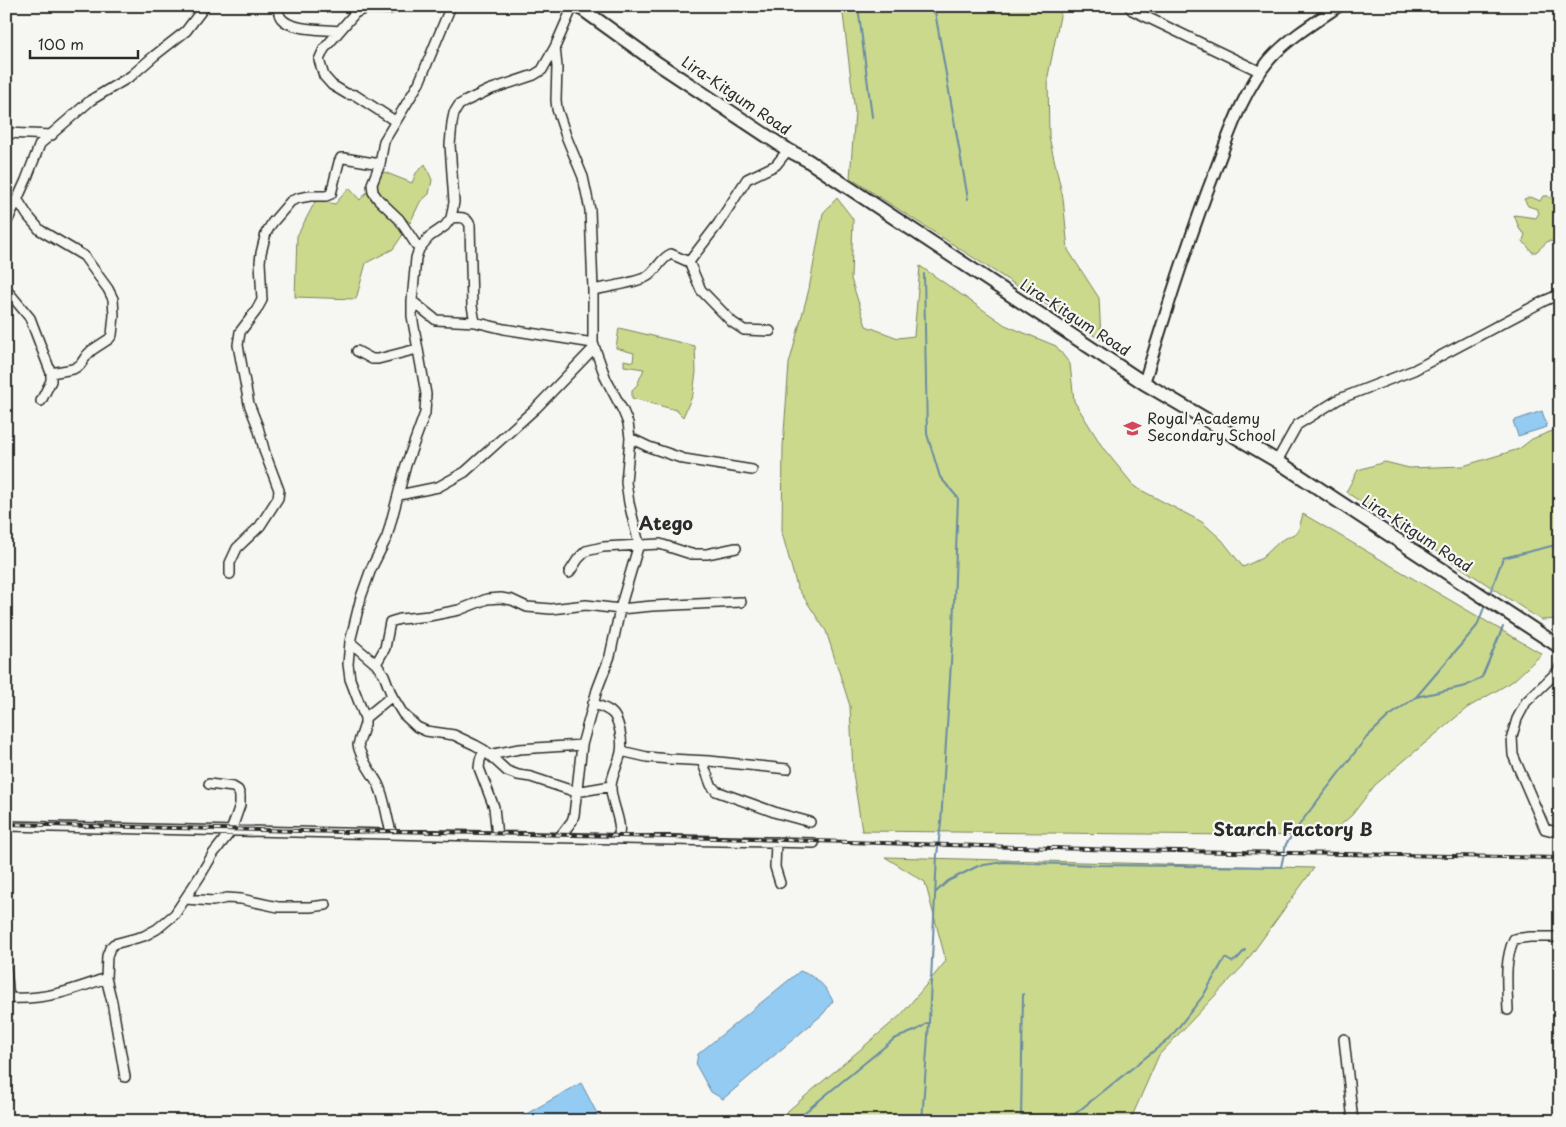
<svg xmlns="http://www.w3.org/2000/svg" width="1566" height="1127" font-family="'Playpen Sans',sans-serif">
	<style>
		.green { fill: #cbd98d; stroke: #7b825c }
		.water { fill: #93cbf2; stroke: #698ba2 }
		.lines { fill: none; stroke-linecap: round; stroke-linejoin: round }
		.stream { stroke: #698ba2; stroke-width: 2 }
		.minor-casing { stroke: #2b2b2b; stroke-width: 12 }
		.tertiary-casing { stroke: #2b2b2b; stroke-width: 14 }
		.primary-casing { stroke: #2b2b2b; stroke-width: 16 }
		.minor { stroke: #f6f6f2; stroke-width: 9 }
		.tertiary { stroke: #f6f6f2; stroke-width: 10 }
		.primary { stroke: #f6f6f2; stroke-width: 12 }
		.rail-casing { stroke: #2b2b2b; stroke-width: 4 }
		.rail { stroke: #f6f6f2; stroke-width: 2; stroke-dasharray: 5.5; stroke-linecap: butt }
		.labels { text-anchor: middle; stroke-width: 4.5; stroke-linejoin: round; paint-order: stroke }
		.street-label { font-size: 15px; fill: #2b2b2b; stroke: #f6f6f2 }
		.poi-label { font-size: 15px; fill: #2b2b2b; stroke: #f6f6f2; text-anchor: start }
		.quarter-label { font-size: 18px; font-weight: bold; fill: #2b2b2b; stroke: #f6f6f2 }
	</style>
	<rect width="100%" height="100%" fill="#f6f6f2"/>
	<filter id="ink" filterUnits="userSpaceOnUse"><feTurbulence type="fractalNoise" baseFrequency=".02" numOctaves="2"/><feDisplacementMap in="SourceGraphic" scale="10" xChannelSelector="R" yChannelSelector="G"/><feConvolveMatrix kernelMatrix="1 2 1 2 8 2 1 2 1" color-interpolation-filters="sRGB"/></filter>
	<g filter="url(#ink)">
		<path class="green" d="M842,6H1059L1061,11L1048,76L1049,137L1063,198L1068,250L1099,298L1101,340L850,178L855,112Z
			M425,164L432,180L429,194L420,202L410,223L396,209L393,216L406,230L393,249L366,263L356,299L295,297L297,236L316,200L335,204L349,188L360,200L384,172L412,183L416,173Z
			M1543,196H1548L1554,200L1557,197L1560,199V240L1556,242L1548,241L1536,252H1532L1523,241L1525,234L1520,230L1514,215L1536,218L1539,213L1537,209L1528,206L1524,199L1531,197L1540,201Z
			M837,198L853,219L851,279L866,326L898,338L914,336L920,266L1005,325L1056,346L1070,364L1074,401L1103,448L1135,487L1202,522L1222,540L1243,567L1262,558L1280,541L1298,532L1303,514L1542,654L1513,681L1467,708L1375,785L1352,815L1328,836L862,831L853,773L850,706L826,631L797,587L782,533L783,446L789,364L809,289L823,213Z
			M619,328L695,346L696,372L693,394L683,417L676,410L632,398V390L637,385L644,369L624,366V360L633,362L634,353L616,348Z
			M1560,428V619L1541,620L1346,492L1358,470L1385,462L1409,468L1463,466L1519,449L1532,439Z
			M885,857L1314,868L1243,966L1159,1055L1130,1121H776L901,1015L946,961L925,882Z"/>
		<path class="water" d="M1542,411L1547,427L1518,436L1513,421Z
			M800,971C818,978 824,984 833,1001L823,1014L723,1099L711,1092L696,1065L698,1054Z
			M581,1083L601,1121H514Z"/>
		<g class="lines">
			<path class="stream" d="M858,6L872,117
				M934,6L968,199
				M1490,593L1503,558L1560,544
				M1417,696L1477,626L1485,605
				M936,892L948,881L978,866L1003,862L1094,865L1281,867L1286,844L1305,817L1366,738L1388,717L1416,697L1466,686L1482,677L1503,627
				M794,1121L894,1039L917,1030L929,1022L937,855L941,823L953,630L958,498L940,477L927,434L924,274
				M922,1121L929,1022
				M1021,1121L1023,994
				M1066,1121L1170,1038L1203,996L1225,958L1232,962L1237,959L1245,950"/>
			<defs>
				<path id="minor" d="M277,6C278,10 279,15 281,18C291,31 324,29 339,31
					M1129,6L1132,10L1261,72
					M395,121L355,95L347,94L332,85L324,76L319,60L324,49L355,13L366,8L389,9L399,6
					M6,133L52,135
					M17,199L28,216L40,230L84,256L108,289L113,299L114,315L112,335L109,339L92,350L87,355L80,365L73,369L51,373
					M451,218C460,217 466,216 470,225L472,306L475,322L504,329L593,343
					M6,224L26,180L40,144L91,100L131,76L154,56L186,31L205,6
					M419,249L399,219L378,199L373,192L372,184L380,164L384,141L419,83L451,6
					M689,262L718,224L747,179L776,165L788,150
					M6,289L30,318L51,373V381L41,401
					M593,290C607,287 637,283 648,276C657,270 661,258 671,254L689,262L701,290L732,322L744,330L770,331
					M412,301L436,320L475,322
					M357,351L372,359H378L417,349
					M630,438L649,447L684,459L752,470
					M1277,461L1297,425L1339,399L1414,370L1544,301L1560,294
					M399,495L438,487L465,472L536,408L594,348
					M569,573L578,559L586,551L603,547L660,544L691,554H707L736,548
					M230,574V563L237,548L260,526L278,498L279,490L265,453L258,427L249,404L238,345L240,332L256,311L262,300L260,262L261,253L266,233L272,223L291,201L299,198L310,196H326L331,194L339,162L341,158H344L380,164
					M350,642L376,664L384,675L392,696L403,714L417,727L426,731L454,735L475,745L484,750L507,771L518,775L531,777L576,792L611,786
					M376,664L385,648L390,622L400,619L429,616L459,610L487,599L501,598L512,600L527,607L551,609L586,605L620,609L652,606L741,602
					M1560,667L1558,671L1526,702L1517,719L1512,736L1513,755L1545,829L1557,832L1560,834
					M593,703C599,706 606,708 611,712C619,718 623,741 621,752C619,763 612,774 611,786C610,803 624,822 618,839
					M365,718L392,696
					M484,750L480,760L479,768L494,807L497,837
					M621,751L647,757L669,759L709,761L787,769
					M489,755L519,749L582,745L597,690L610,656L621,605L639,544L629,503L626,482L630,438L628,423L623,411L606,379L593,343V290L590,210L583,177L566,136L557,109L556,100L557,67L555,47
					M702,761L711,785L716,791L777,813L810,822
					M6,826L814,843
					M391,834V831C386,816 385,798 378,784C371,771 361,760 358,745L365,724V718L350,679L348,664L350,642L361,597L371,569L387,537L406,465L425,413L426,394L412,316V301L416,258L419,249L429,237L445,226L451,218L454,202L450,145L452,123L454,113L459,105L466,101L489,90L534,75L542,70L555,47L573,6
					M559,838L572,821L574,815L582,745
					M776,842L775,867L780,883
					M185,899L213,901L227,898L241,899L278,907H310L326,905
					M6,969L9,998L6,1000
					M9,998C46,1000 73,990 106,978
					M1508,1010C1507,987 1504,960 1514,939L1530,937H1560
					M1344,1039L1353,1121
					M125,1077L112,1002L106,978L107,956L110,948L114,944L144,936L157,929L175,914L200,876L213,854L231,831L240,805V796L238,790L233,787L209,784"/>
				<path id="tertiary" d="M1144,383C1166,312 1188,241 1215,171C1230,132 1243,91 1270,59C1289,38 1315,22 1339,6"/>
				<path id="primary" d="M578,6L657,63L788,150L807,160L1144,383L1277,461L1560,647"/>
			</defs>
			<use href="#minor" class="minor-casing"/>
			<use href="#tertiary" class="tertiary-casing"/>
			<use href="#primary" class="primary-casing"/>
			<use href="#minor" class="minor"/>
			<use href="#tertiary" class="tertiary"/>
			<use href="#primary" class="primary"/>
			<defs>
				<path id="rail" d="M6,824L343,832L391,831L716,838L1121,850L1560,858"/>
			</defs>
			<use href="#rail" class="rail-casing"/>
			<use href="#rail" class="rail"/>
		</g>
	</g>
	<defs>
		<symbol id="school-bare" viewBox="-9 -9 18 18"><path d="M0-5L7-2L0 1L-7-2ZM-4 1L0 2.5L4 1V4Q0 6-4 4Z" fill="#d1495b" stroke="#f6f6f2" stroke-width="2.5" paint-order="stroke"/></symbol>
	</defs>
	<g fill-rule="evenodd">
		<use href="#school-bare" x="1120" y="416" width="25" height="25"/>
	</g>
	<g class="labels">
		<g class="street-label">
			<text transform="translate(736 96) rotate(34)" y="5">Lira-Kitgum Road</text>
			<text transform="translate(1075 318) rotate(33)" y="5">Lira-Kitgum Road</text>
			<text transform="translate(1417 534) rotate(33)" y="5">Lira-Kitgum Road</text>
		</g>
		<g class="poi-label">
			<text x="1147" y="424">Royal Academy<tspan x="1147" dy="17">Secondary School</tspan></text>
		</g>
		<g class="quarter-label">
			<text x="666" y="530">Atego</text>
			<text x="1293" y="836">Starch Factory B</text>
		</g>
	</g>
	<rect width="1566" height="1127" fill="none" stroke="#f6f6f2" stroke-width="25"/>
	<rect x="12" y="12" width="1541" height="1102" fill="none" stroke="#2b2b2b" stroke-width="2" filter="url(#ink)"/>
	<path d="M30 50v8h108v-8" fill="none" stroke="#2b2b2b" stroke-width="2.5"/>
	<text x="38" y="50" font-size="15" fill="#2b2b2b" stroke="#f6f6f2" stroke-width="4" paint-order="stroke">100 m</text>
</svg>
